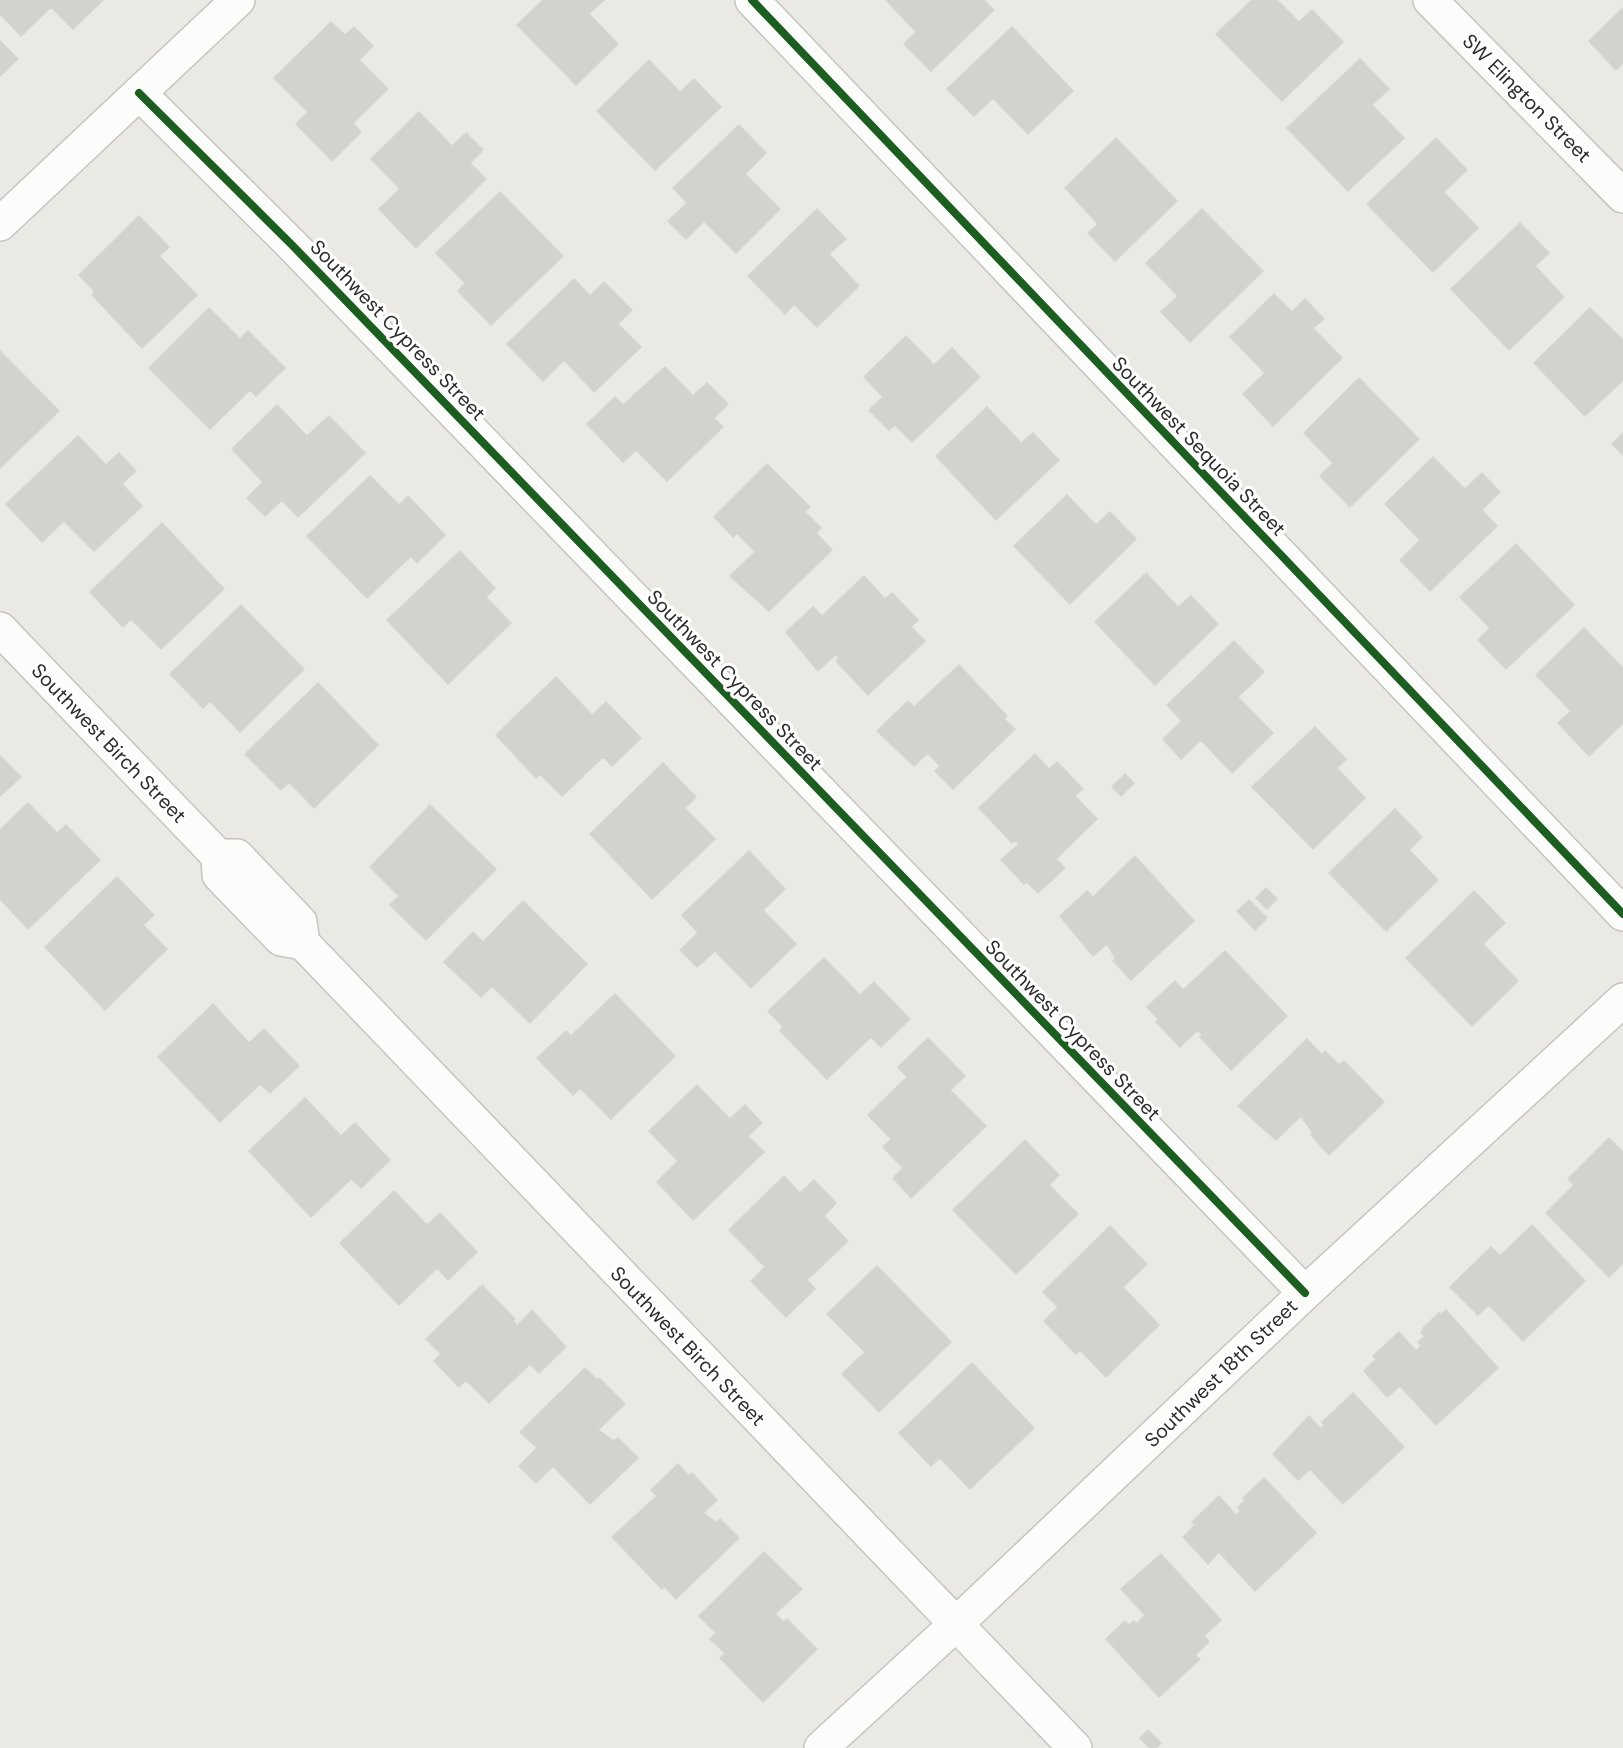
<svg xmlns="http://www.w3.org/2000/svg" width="1623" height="1748" font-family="'DM Sans',sans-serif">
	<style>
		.building { fill: #d3d2ce; stroke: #d5d4cf; stroke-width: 1.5 }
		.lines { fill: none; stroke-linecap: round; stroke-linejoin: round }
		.minor-casing { stroke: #c4c4c2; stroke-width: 36 }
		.minor { stroke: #fcfcfb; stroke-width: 33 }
		.cycleway-casing { stroke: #fff; stroke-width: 11 }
		.cycleway { stroke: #1b5e20; stroke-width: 8 }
		.labels { text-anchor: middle; stroke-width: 6; stroke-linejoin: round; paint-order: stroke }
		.street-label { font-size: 20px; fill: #2c2c2c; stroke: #fff }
	</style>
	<rect width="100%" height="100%" fill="#eae9e3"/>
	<path class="building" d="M0,0H103L73,29L51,7L21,36L0,14Z
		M543,0H604L589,14L618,44L576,85L517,25Z
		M886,0H984L994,10L931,71L904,44L916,32Z
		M1252,0H1277L1299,22L1312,10L1343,42L1282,101L1216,34Z
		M1623,8V63L1616,70L1589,41Z
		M331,22L345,35L354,27L373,46L359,60L388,89L353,123L361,132L332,161L296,124L308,112L274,78Z
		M1012,27L1073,91L1028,134L993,98L974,116L947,89Z
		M0,41L18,59L0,76Z
		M1360,59L1389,89L1372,105L1404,138L1348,191L1287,128Z
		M649,60L680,92L694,79L721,107L655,170L597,111Z
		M419,112L452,146L466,133L483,150L470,163L486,179L416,248L379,209L400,189L371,159Z
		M739,125L766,153L745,174L780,209L736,253L704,221L686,239L668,221L687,203L673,188Z
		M1116,138L1177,201L1115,261L1088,233L1098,224L1065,188Z
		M1436,138L1467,170L1444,192L1478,228L1433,272L1367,204Z
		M500,192L563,256L491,325L458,291L465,283L436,253Z
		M817,209L846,239L829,254L859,286L817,327L794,304L785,314L748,276Z
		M1202,209L1263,271L1190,342L1161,312L1178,296L1146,263Z
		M139,216L169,247L159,256L197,295L142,348L92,295L95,292L79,275Z
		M1520,223L1549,253L1535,266L1564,297L1509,350L1451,289Z
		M574,279L590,296L604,282L632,310L618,324L641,347L594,392L564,360L543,381L507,344Z
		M1274,294L1292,312L1305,299L1324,319L1313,328L1342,358L1273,426L1243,394L1265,373L1230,337Z
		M209,308L240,339L248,331L285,368L256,396L250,390L210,429L149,368Z
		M1590,308L1623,340V380L1585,416L1534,363Z
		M906,336L934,365L952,348L980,377L912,442L895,425L889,430L869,410L883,397L864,377Z
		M0,351L59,411L0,468Z
		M665,367L693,396L707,383L728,404L714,418L723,427L667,481L636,450L623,462L587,424L615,397L623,405Z
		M1359,378L1419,439L1350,507L1320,476L1333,463L1304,433Z
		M277,405L307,436L329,416L365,453L298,517L282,500L265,516L247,498L263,482L232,449Z
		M987,407L1021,443L1033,433L1059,460L996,520L936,456Z
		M1623,433V455L1612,444Z
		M78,436L106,465L119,453L136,471L122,484L142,506L94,551L64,521L42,542L6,504Z
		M1433,457L1465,489L1482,473L1500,492L1482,510L1497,526L1430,591L1400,560L1420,540L1385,504Z
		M767,464L810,507L805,512L821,528L816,533L832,550L769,611L730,576L755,552L737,533L733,537L714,517Z
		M370,476L399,505L408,496L445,535L417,563L411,556L367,598L307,536Z
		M1067,495L1096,525L1110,512L1136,539L1070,604L1014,546Z
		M162,523L224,589L161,649L131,619L123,627L90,592Z
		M1516,544L1574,605L1506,669L1478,640L1490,628L1460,597Z
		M460,551L495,588L486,597L511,623L448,684L387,620Z
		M1146,573L1178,607L1191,596L1218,624L1155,685L1095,622Z
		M864,576L885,599L892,593L918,620L911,627L925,641L868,695L836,661L839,658L836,654L818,671L786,632L813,607L822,616Z
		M241,605L304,669L240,732L210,701L203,708L170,674Z
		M1584,628L1623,668V723L1589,756L1558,723L1571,711L1536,675Z
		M1234,641L1264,672L1238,697L1273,733L1232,773L1201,740L1181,759L1163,739L1182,721L1167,705Z
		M959,665L1007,716L1004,719L1015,729L953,789L935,771L940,766L928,753L914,766L877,731L908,701L914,707Z
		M556,677L592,715L606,702L641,738L612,766L603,757L562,796L540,774L536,778L496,735Z
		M318,683L378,745L314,808L289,782L281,790L245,754Z
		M1315,727L1346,759L1337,768L1365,798L1313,849L1252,787Z
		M1035,754L1049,769L1057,762L1083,789L1075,796L1097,819L1056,859L1065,868L1038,893L1027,882L1024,884L1001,860L1019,844L1015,840L1012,843L979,808Z
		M0,756L21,777L0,796Z
		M663,763L696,797L685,808L715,839L652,899L590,834Z
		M1125,774L1134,783L1121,796L1112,787Z
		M28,803L57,833L66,825L100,860L28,929L0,899V830Z
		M430,805L496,869L426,940L390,905L399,896L370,867Z
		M1395,809L1422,837L1409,850L1438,880L1386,931L1329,873Z
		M749,851L785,889L763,910L796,944L751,988L715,951L697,967L680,950L698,933L682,915Z
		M1135,856L1194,921L1131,980L1113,961L1115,958L1107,944L1093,956L1060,916L1087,891L1093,897Z
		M117,877L154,915L143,925L167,949L105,1010L45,947Z
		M1266,888L1277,899L1267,909L1256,898Z
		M1474,891L1505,923L1483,944L1518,981L1472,1026L1406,958Z
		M1249,900L1267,918L1255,930L1237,911Z
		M523,901L587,964L530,1023L492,986L481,997L444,962L473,932L483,942Z
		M1225,951L1287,1016L1231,1070L1200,1037L1202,1035L1198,1030L1180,1047L1156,1022L1159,1020L1147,1007L1175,981L1183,990Z
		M824,958L860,995L874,982L910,1019L881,1047L871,1037L827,1079L780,1031L783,1027L768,1011Z
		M615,994L675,1056L611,1119L580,1088L573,1095L537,1058L566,1031L571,1036Z
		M213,1004L249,1043L264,1029L299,1066L270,1093L260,1084L220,1122L158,1057Z
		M928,1038L965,1076L950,1090L986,1126L911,1198L893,1178L903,1168L883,1147L891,1139L868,1115L907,1077L898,1067Z
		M1307,1039L1322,1055L1325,1051L1339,1065L1344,1061L1384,1102L1329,1155L1311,1135L1313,1133L1301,1116L1276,1140L1238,1106Z
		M697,1085L730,1119L745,1105L762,1123L748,1136L764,1152L693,1220L657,1182L678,1161L649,1131Z
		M305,1098L341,1136L355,1123L390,1160L361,1188L351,1179L311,1217L249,1151Z
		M1609,1138L1623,1152V1263L1609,1277L1546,1213L1574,1185L1568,1179Z
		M1025,1140L1059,1175L1049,1185L1078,1214L1016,1274L953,1210Z
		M784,1176L800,1193L814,1180L836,1203L824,1216L848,1241L807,1280L815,1289L786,1317L751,1281L765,1267L729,1230Z
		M394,1191L427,1225L440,1213L477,1252L448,1280L437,1268L399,1305L340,1243Z
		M1532,1225L1585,1281L1523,1341L1489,1305L1478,1315L1450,1287L1491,1247L1500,1256Z
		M1110,1226L1147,1264L1123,1287L1159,1325L1106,1377L1080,1350L1076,1354L1044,1321L1058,1307L1043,1292Z
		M877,1266L951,1342L879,1412L842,1374L865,1352L827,1314Z
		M482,1285L515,1319L513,1321L517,1326L532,1310L566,1347L539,1373L530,1364L489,1403L466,1380L459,1387L434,1361L441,1354L426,1339Z
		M1446,1310L1498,1368L1436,1425L1400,1386L1387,1397L1364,1371L1376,1359L1373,1356L1399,1332L1416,1351L1421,1346L1418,1342L1425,1336L1421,1333L1424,1327L1439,1313L1441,1314Z
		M972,1363L1034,1428L970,1489L940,1458L931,1466L899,1433Z
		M585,1368L597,1380L599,1378L625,1404L598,1430L614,1441L618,1438L638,1458L590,1504L553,1466L536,1483L519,1466L537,1448L520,1432Z
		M1353,1393L1404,1447L1343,1504L1310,1469L1298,1480L1273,1454L1309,1416L1321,1429L1324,1425L1322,1422Z
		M678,1464L689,1476L692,1473L717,1500L703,1513L716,1522L720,1519L739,1538L676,1599L664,1586L662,1589L612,1537L657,1496L651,1490Z
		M1264,1478L1316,1533L1255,1591L1219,1552L1208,1564L1183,1537L1195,1525L1192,1522L1219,1496L1236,1515L1241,1511L1238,1507L1245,1501L1243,1498Z
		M764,1552L802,1589L775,1614L784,1622L787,1619L817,1649L763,1702L720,1658L725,1653L710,1639L716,1633L699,1616Z
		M1161,1554L1221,1620L1204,1636L1209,1642L1195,1655L1200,1659L1159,1697L1106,1639L1125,1621L1129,1625L1134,1621L1136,1624L1145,1615L1121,1589Z
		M1148,1730L1161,1743L1156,1748H1150L1140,1738Z"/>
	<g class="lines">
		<defs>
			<path id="minor" d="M752,0L1623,914
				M1430,0L1623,196
				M139,93L292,245L1305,1293
				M0,224L238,0
				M0,629L218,856H237L300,922L303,943
				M218,856L219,875L281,939L303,943L1075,1748
				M821,1748L955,1625L1305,1293L1623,1000"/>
		</defs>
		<use href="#minor" class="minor-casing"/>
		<use href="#minor" class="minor"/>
		<defs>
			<path id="cycleway" d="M752,0L1623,914
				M139,93L292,245L1305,1293"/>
		</defs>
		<use href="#cycleway" class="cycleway-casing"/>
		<use href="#cycleway" class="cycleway"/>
	</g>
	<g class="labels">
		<g class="street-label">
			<text transform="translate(1527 98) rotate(45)" y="7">SW Elington Street</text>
			<text transform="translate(398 330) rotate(46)" y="7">Southwest Cypress Street</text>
			<text transform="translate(1199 446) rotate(46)" y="7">Southwest Sequoia Street</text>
			<text transform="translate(735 680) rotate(46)" y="7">Southwest Cypress Street</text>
			<text transform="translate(109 743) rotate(46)" y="7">Southwest Birch Street</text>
			<text transform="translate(1073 1030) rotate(46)" y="7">Southwest Cypress Street</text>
			<text transform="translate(688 1346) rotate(46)" y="7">Southwest Birch Street</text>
			<text transform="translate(1221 1373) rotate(-44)" y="7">Southwest 18th Street</text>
		</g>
	</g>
</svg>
